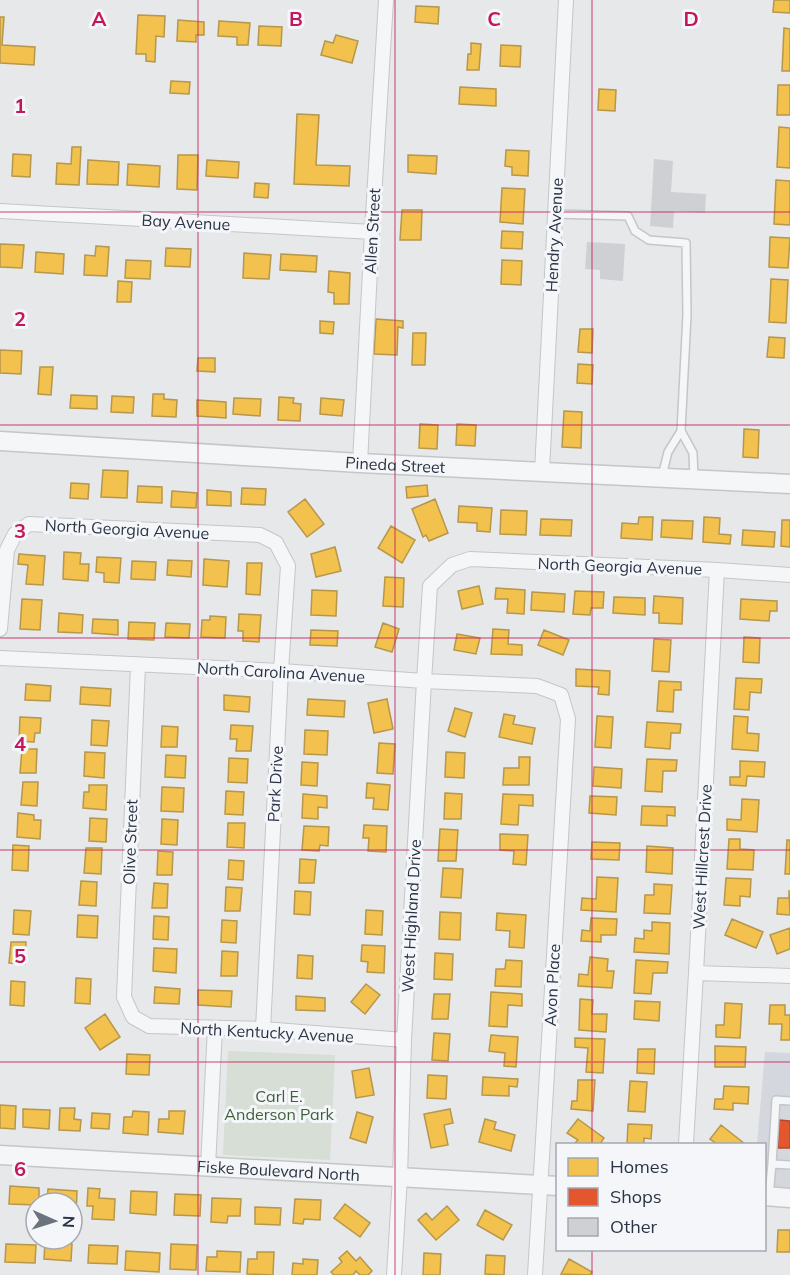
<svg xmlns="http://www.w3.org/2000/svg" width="790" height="1275" font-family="Mulish,sans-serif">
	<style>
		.built { fill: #d4d7dd }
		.green { fill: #d6ded6 }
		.homes { fill: #f2c14e; stroke: #b6974b; stroke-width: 1.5 }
		.shops { fill: #e4572e; stroke: #ac4c35; stroke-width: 1.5 }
		.building { fill: #ced0d3 }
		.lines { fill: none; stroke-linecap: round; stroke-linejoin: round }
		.service-casing { stroke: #c4c6c8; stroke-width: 10 }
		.minor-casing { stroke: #c4c6c8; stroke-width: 16 }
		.tertiary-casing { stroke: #c4c6c8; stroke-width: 21 }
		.service { stroke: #f5f6f7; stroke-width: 7 }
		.minor { stroke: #f5f6f7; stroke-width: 14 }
		.tertiary { stroke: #f5f6f7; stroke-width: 18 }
		.grid { fill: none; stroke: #c2185b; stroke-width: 1.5; stroke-opacity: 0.55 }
		.labels { text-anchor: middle; stroke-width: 6; stroke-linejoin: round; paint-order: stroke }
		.street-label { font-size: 16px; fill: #2b3445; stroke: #f4f6f9 }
		.park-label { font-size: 16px; fill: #3f6138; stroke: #f4f6f9 }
		.grid-label { font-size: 20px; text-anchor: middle; font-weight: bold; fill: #c2185b; stroke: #f4f6f9; stroke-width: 6; stroke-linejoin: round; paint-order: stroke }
	</style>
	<rect width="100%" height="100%" fill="#e6e8ea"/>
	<path class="built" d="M765,1052L790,1053V1192L765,1190L764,1144H757Z"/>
	<path class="green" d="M228,1051L335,1055L330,1160L223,1155Z"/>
	<path class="homes" d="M774,0H790V13L773,12Z
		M416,6L439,7L438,24L415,22Z
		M138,15L165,16L164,37L156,36L155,62L146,61V54H136Z
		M0,17H4L2,45L35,47L34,65L0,63Z
		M178,20L204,22V35H196V42L177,41Z
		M219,21L250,23L248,45H237V37L218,36Z
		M259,26L282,27L281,46L258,45Z
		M784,28L790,29V71H782Z
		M336,35L358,41L352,63L321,55L325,41L333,43Z
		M471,43L481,44L479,70H467L468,54H471Z
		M501,45L521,46L520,67L500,66Z
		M171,81L190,82L189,94L170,93Z
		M778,85H790V115H777Z
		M460,87L496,89V106L459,104Z
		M599,89L616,90L615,111L598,110Z
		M297,114L319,115L316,165L350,166L349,186L294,184Z
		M779,127L790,128V168L777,167Z
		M72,147H81L79,185L56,184L57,163L71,164Z
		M506,150L529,151L528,176L512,175V167L505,166Z
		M13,154L31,155L30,177L12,176Z
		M178,155H198L197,190L177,189Z
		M408,155L437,156L436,174L408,172Z
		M88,160L119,162L118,185L87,184Z
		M207,160L239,162L238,178L206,176Z
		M128,164L160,166L159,187L127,185Z
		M776,180L790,181V225L774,224Z
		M255,183L269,184L268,198L254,197Z
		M502,188L525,189L523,224L500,222Z
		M402,210H422L421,240H400Z
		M502,231L523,232L522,249L501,248Z
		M770,237L790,238L788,268L769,267Z
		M0,244L24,245L22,268L0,267Z
		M96,246L109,247L107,276L84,275L85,255L95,256Z
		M166,248L191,249L190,267L165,266Z
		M36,252L64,254L63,274L35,272Z
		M244,253L271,255L269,279L243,278Z
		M281,254L317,256L316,272L280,270Z
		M126,260L151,261L150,279L125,278Z
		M502,260L522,261L521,285L501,284Z
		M329,271L350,273L349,304H334V293L328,292Z
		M771,279L788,280L786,323L769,322Z
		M118,281L132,282L131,302H117Z
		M376,319L403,321V328L398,327L397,355L374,354Z
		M320,321L334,322L333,334L320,333Z
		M580,329H593L592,353L578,352Z
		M413,333H426L425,365H412Z
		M769,337L785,338L784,358L767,357Z
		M0,350L22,351L21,374L0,373Z
		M198,358H215V372L197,371Z
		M578,364L593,365L592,384L577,383Z
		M40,367H53L51,395L38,394Z
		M153,394H164V399L177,400L176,417L152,416Z
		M71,395L97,396V409L70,408Z
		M112,396L134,397L133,413L111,412Z
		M279,397L294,398L293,403L301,404L300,421L278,420Z
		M234,398L261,399L260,416L233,414Z
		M321,398L344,400L342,416L320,414Z
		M197,400L226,402V418L197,416Z
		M564,411L582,412L581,448L562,447Z
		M420,424L438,425L437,449L419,448Z
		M457,424L476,425L475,446L456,445Z
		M744,429L759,430L758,458L743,457Z
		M103,470L128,471L127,498L101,497Z
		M71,483L89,484L88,499L70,498Z
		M427,485L428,496L407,498L406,487Z
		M138,486L162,487V503L137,502Z
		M242,488L266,489L265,505L241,504Z
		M207,490L231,492V506L207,505Z
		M172,491L197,493L196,508L171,507Z
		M305,499L324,524L307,537L288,512Z
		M435,499L448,533L429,541L426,535L423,537L412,509Z
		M459,506L492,508L490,532L477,531V523L458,522Z
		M501,510L527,511L526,535L500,534Z
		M639,517H653L652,540L621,538L622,523L638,524Z
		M704,517L720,518L719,534L731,535L730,544L703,542Z
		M541,519L572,520L571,536L540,535Z
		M662,520L693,521L692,539L661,537Z
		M782,520H790V547L781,546Z
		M391,526L415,540L402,563L378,548Z
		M743,530L775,532L774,547L742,545Z
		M335,547L341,571L316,577L311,554Z
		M64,552L81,553L80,564H89L88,581L63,579Z
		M19,554L45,556L43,585L26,584L28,565L18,564Z
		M97,557L121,558L119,583L104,582V573L96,572Z
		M204,559L229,561L227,587L203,585Z
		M168,560L192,561L191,577L167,575Z
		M132,561L156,562L155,580L131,579Z
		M247,563H262L260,595L246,594Z
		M385,577L404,578L403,607L383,606Z
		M479,586L483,604L462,609L458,591Z
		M496,588L525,590L524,614L507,613L508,599H495Z
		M312,590L337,591L336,616L311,615Z
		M575,591L604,592L603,608H591L590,615L573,614Z
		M532,592L565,594L564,612L531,610Z
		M654,596L683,598L682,624L659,623V613H653Z
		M614,597L645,598V615L613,613Z
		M22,599L42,600L40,630L20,629Z
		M741,599L777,601V611H770L769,621L740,619Z
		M59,613L83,615L82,633L58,632Z
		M239,614L261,615L259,642L243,641V631H238Z
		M210,616L226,617L225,638L201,637L202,620H210Z
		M93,619L118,620V635L92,633Z
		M129,622L155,623L154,640L128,639Z
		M166,623L190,624L189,638L165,637Z
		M383,623L399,629L392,652L375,647Z
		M493,629L509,630L508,644L522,645V655L491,654Z
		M311,630L338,631L337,646L310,645Z
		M544,630L569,640L563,655L538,645Z
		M457,634L480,638L476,654L454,650Z
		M744,637L760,638L759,663L743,662Z
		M654,639L671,640L669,672L652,671Z
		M576,669L610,671L609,695L598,694L599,687L576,686Z
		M736,678L762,679L761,693L750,692L749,710L734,709Z
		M659,681L681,682V690H674L673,712L657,711Z
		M26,684L51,686L50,701L25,700Z
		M81,687L111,689L110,706L80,704Z
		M224,695L250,697L249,712L224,710Z
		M308,699L345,701L344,717L307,715Z
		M387,699L393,729L374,733L368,703Z
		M455,708L472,713L465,737L448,731Z
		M504,714L515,716L513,724L535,728L532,744L499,737Z
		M597,716L613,717L611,748L595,747Z
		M734,716L748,717L747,733L759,734L758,751L732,749Z
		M20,717L41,718L40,733H35L34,742L19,741Z
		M92,720L109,721L107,746L91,745Z
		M647,722L681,724L680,733H671L670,749L645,747Z
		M231,725L253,726L251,751H236L237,739H230Z
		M162,726L178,727L177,747H161Z
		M305,730L328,731L327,755L304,754Z
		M379,743L395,744L393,774L377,773Z
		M22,749H37L36,773H20Z
		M85,752L105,753L104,778L84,776Z
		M446,752L465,753L464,778L445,777Z
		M166,755L186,756L185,778L165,777Z
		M519,757H530L529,785H503L504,768H519Z
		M229,758L248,759L247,783L228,782Z
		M647,759L677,760L676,771H663L662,792L645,791Z
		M740,761L765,762L764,777L747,776L746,786L730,785V777H740Z
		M302,762L318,763L317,786L301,785Z
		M594,767L622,769L621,788L593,786Z
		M23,782H38L37,806L21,805Z
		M367,783L390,785L388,810L373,809L374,798H366Z
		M89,785H107L106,810L83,808L84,792H89Z
		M162,787L184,788L183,812L161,811Z
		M226,791L244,792L243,815L225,814Z
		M445,793L462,794L461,819H444Z
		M303,794L327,796V808L318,807V819L302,818Z
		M503,794L533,795V806L519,805L518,825L501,824Z
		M590,796L617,797L616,815L589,813Z
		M742,799L759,800L757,832L727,830V819L741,820Z
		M642,806L675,807V816L667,815V826L641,825Z
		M18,813L34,815V820H41L40,839L17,837Z
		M90,818L107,819L106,842L89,841Z
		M162,819L178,820L177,845L161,844Z
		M228,823H245L244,848L227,847Z
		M364,825L387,826L386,852L368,851L369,838H363Z
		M304,826L329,827L328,846L320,845L319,851L302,850Z
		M440,829L458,830L456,861H438Z
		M500,834L528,835L526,865L513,864L514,851L500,850Z
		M729,839H740V849L754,850L753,870L727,869Z
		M787,840H790V874H785Z
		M592,842L620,843L619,860L591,859Z
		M13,845L29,846L28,871L12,870Z
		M647,846L673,848L672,874L646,872Z
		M86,848H102L101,874L84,873Z
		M158,851L173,852L172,875H157Z
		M300,859L316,860L314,883H299Z
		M229,860L244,861L243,880L228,879Z
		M443,868L463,869L461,898L441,897Z
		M597,877L618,878L616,912L581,910L582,898L596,899Z
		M726,878L751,879L750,897L740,896V906L724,905Z
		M81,881L97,882L96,906L79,905Z
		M154,883L168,884L167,908H152Z
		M654,884L672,885L670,914L644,913L645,895H654Z
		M226,887L242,888L240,911H225Z
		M789,890L790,915L777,914L778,898H789Z
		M295,891L311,892L310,915L294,914Z
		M14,910L31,911L29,935L13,934Z
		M366,910L383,911L382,935L365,934Z
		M440,912L461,913L460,940L439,939Z
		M497,913L526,915L524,948L509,947L510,931L496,930Z
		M78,915L98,916L97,938L77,937Z
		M154,916L169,917L168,940L153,939Z
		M591,918L617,919L616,935H601V942L581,941L582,930L590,931Z
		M732,919L763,932L756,948L725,935Z
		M222,920L237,921L236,943L221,942Z
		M652,922L670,923L669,954L634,952L635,938L644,939V930L652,931Z
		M790,928V949L777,954L770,935Z
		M11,942H26L25,964L9,963Z
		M362,945L385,946L384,973L367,972L368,962L361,961Z
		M154,948L177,949L176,973L153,971Z
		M222,951L238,952L237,976H221Z
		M435,953L453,954L452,980L434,979Z
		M298,955L313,956L312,979L297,978Z
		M590,957L608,959L607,971H614L612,988L578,986L579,974L588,975Z
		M506,960L522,961L521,987L495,986L496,969H505Z
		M636,960L668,962L667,973H653L651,994L634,993Z
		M76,978L91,979L90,1004L75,1003Z
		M11,981L25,982L24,1006L10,1005Z
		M366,984L380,995L365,1014L351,1002Z
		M155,987L180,989L179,1004L154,1003Z
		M198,990L232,991L231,1007L198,1005Z
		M491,992L522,994V1006L508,1005L507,1027L489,1026Z
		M434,994H450L448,1019H432Z
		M296,996L325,998V1011L296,1010Z
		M580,999L593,1000L592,1014H607L606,1032L579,1030Z
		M635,1001L660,1002L659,1021L634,1019Z
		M725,1003L742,1004L740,1038L716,1037V1025H724Z
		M770,1005H785V1015H790V1040H781L782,1024H769Z
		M105,1014L120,1037L100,1050L85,1028Z
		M434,1033L450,1034L448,1061L432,1060Z
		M491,1035L518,1037L516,1067L504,1066L505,1053L489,1051Z
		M575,1038L605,1039L603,1073L586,1072L588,1048L575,1047Z
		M715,1046L746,1047L745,1067H715Z
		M638,1049H655L654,1074L637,1073Z
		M127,1054L150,1055L149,1075L126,1074Z
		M369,1068L374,1095L356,1098L352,1071Z
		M428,1075L447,1076L446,1099L427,1098Z
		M483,1077L518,1079L517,1087L509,1086V1096L482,1095Z
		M578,1080H595L593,1111L571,1109L572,1101H577Z
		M630,1081L647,1082L645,1112L628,1111Z
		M724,1086L749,1087L748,1104L733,1103V1110L714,1109L715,1099H723Z
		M0,1105L16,1106L15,1129L0,1128Z
		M60,1108H75L74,1119L81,1120L80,1131L59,1130Z
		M23,1109L50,1110L49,1129L23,1127Z
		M450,1109L453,1123L444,1125L448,1145L431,1148L424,1114Z
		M133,1111L149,1112L148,1135L123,1133L124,1117H132Z
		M169,1111H185L183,1134L158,1132L159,1119H169Z
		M357,1112L373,1117L366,1143L350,1138Z
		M92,1113L110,1114L109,1129L91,1128Z
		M485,1119L496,1122L494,1129L515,1135L511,1151L479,1142Z
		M578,1119L604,1138L600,1144H574L578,1140L567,1133Z
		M628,1124L652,1125L651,1139L644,1138V1144H627Z
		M721,1125L745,1144H717L710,1139Z
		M10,1186L39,1188V1203H36V1205L9,1204Z
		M88,1188L100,1189L99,1198L115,1199L114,1220L92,1219L93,1206H87Z
		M48,1189L77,1191L76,1215L72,1214V1203H47Z
		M131,1191L157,1192L156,1215L130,1213Z
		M175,1194L201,1195L200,1216L174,1215Z
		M212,1198L241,1199L240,1216H228L227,1223L211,1222Z
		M295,1199L321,1200L320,1220L304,1219L303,1224L293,1223Z
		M345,1204L370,1223L360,1237L334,1218Z
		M447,1206L459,1220L436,1240L418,1220L426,1213L432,1220Z
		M255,1207L281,1208L280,1225L255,1224Z
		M485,1210L512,1225L503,1240L477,1225Z
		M778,1230H790V1252H777Z
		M45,1242L72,1244L71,1261L44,1259Z
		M6,1244L36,1245L35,1263L5,1262Z
		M171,1244L197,1245L196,1270L170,1269Z
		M89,1245L118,1246L117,1264L88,1263Z
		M126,1251L160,1253L159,1272L125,1270Z
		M217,1251L241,1252L240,1272L206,1271L207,1257H217Z
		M347,1251L356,1261L360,1257L372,1271L368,1275H360L356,1271L353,1275H334L331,1272L342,1262L339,1258Z
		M257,1252H274L273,1275L247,1274L248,1259H257Z
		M424,1253L441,1254L440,1275H423Z
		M486,1255L505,1256L504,1275L485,1274Z
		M303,1259L318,1260L317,1275H292L293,1263L303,1264Z
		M569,1259L592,1272L590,1275L561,1274Z"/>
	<path class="shops" d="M779,1120L790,1121V1148H778Z"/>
	<path class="building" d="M654,159L673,161L671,192L706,194L705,213L674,211L673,228L650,226Z
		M587,242L625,244L623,281L600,279V270L585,269Z"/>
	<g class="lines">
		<defs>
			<path id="service" d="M555,214L628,216L635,231L649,240L686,243L687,315L681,431L668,452L662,476
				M681,431L693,453L694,479
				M772,1164L776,1100L790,1101
				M769,1196L772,1164L790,1165"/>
			<path id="minor" d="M0,211L372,232
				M360,463L372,232L386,0
				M542,471L566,0
				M0,629L7,550L15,534L29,524L260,535L276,543L288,566L281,671L263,1029
				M0,658L281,671L424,681L537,686L561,695L568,719L535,1275
				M138,665L124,997L133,1017L149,1026L263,1029L404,1040
				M696,973L790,976
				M686,1144L696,973L717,570
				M208,1167L215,1028
				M394,1275L400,1177L404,1040L424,681L430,586L452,565L470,559L717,570L790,575"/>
			<g id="tertiary">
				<path id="s1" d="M0,441L360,463L790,484"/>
				<path id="s2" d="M0,1155L558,1186"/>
				<path d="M764,1196L790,1198"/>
			</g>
		</defs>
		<use href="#service" class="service-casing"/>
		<use href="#minor" class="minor-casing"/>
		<use href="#tertiary" class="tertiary-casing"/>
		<use href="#service" class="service"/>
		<use href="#minor" class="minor"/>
		<use href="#tertiary" class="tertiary"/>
	</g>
	<path class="grid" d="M198,0V1275M395,0V1275M592,0V1144M0,212H790M0,425H790M0,638H790M0,850H790M0,1062H790M592,1250V1275"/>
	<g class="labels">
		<g class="street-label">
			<text transform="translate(186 222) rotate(3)" y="6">Bay Avenue</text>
			<text transform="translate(372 231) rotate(-87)" y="6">Allen Street</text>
			<text transform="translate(554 235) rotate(-87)" y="6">Hendry Avenue</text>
			<text dy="6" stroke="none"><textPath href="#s1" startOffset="396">Pineda Street</textPath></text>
			<text transform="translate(127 529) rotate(3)" y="6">North Georgia Avenue</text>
			<text transform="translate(620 566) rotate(2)" y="6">North Georgia Avenue</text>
			<text transform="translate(281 672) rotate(3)" y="6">North Carolina Avenue</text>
			<text transform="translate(275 784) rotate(-87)" y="6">Park Drive</text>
			<text transform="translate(130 842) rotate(-88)" y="6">Olive Street</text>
			<text transform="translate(702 857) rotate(-87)" y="6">West Hillcrest Drive</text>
			<text transform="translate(411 916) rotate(-87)" y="6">West Highland Drive</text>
			<text transform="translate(552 985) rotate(-87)" y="6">Avon Place</text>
			<text transform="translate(267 1032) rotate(3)" y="6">North Kentucky Avenue</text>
			<text dy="6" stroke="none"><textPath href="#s2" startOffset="279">Fiske Boulevard North</textPath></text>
		</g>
		<g class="park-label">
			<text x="279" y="1102">Carl E.<tspan x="279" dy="18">Anderson Park</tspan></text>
		</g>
	</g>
	<g class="grid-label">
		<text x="99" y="26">A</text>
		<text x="296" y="26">B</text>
		<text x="494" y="26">C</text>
		<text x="691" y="26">D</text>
		<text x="20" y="113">1</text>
		<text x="20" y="326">2</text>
		<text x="20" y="538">3</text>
		<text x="20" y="751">4</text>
		<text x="20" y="963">5</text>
		<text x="20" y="1176">6</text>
	</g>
	<rect x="556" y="1143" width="210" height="108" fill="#f4f6f9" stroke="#a4a8b1" stroke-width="1.5"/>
	<rect x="568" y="1158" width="30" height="18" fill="#f2c14e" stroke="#a4a8b1" stroke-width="1.5"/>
	<text x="610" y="1173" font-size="18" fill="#2b3445">Homes</text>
	<rect x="568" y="1188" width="30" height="18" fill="#e4572e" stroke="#a4a8b1" stroke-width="1.5"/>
	<text x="610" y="1203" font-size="18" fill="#2b3445">Shops</text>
	<rect x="568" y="1218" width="30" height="18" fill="#ced0d3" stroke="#a4a8b1" stroke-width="1.5"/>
	<text x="610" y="1233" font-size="18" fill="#2b3445">Other</text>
	<g transform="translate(54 1221) rotate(93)"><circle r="28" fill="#f4f6f9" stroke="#a4a8b1" stroke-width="1.5"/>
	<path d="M0-4.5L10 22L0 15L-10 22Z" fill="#6c737f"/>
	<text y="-9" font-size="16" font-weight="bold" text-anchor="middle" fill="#2b3445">N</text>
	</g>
</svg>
